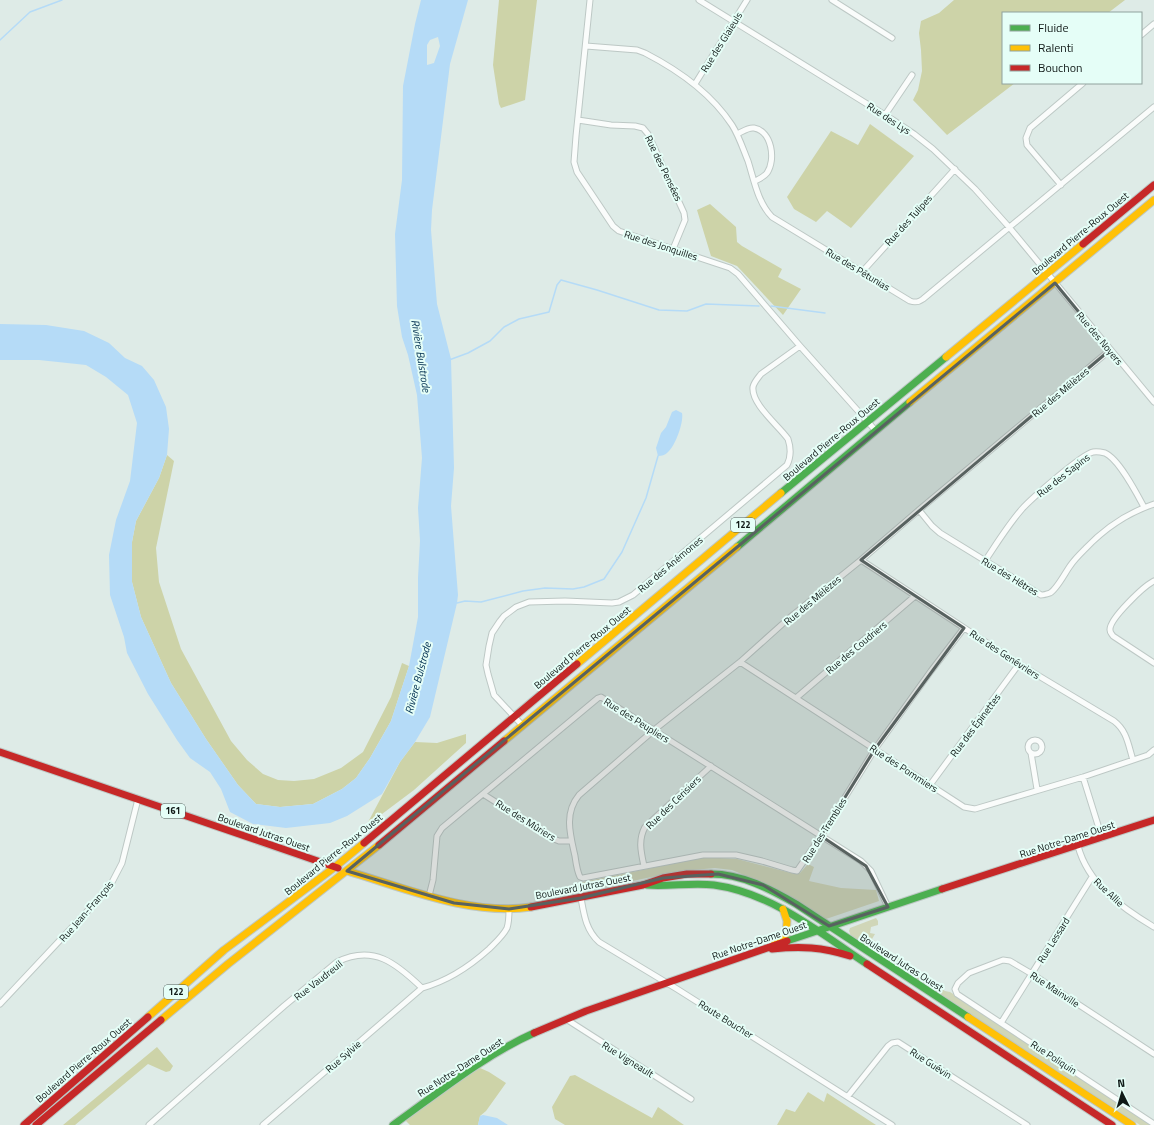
<svg xmlns="http://www.w3.org/2000/svg" width="1154" height="1125" font-family="'Titillium Web',sans-serif">
	<style>
		.green { fill: #d0d6b8 }
		.forest { fill: #cdd3a8 }
		.water { fill: #b5dbf7; fill-rule: evenodd }
		.lines { fill: none; stroke-linecap: round; stroke-linejoin: round }
		.stream { stroke: #b5dbf7; stroke-width: 1.5 }
		.street-casing { stroke: #bdc8c5; stroke-width: 7 }
		.fast-casing { stroke: #bdc8c5; stroke-width: 9 }
		.slow-casing { stroke: #bdc8c5; stroke-width: 9 }
		.jam-casing { stroke: #bdc8c5; stroke-width: 9 }
		.street { stroke: #fafcfb; stroke-width: 5 }
		.fast { stroke: #4caf50; stroke-width: 7 }
		.slow { stroke: #ffc107; stroke-width: 7 }
		.jam { stroke: #c62828; stroke-width: 7 }
		.marked { fill: #586260; fill-opacity: 0.2; stroke: #586260; stroke-width: 3; stroke-linejoin: round }
		.labels { text-anchor: middle; stroke-width: 4; stroke-linejoin: round; paint-order: stroke }
		.shield { fill: #e5fef7; stroke: #505e5a; stroke-width: 1 }
		.shield-label { font-size: 9px; font-weight: bold; fill: #101917 }
		.street-label { font-size: 10px; fill: #101917; stroke: #e5fef7 }
		.water-label { font-size: 11px; font-style: italic; fill: #002f50; stroke: #e5fef7 }
	</style>
	<rect width="100%" height="100%" fill="#deebe7"/>
	<path class="green" d="M701,858H720L737,859L795,874L800,873L808,864L814,867L809,881L841,888L876,890L879,901L826,919L822,918L777,889L732,870L715,868L693,870L671,873L579,892L578,883Z
		M876,918L878,921V925L871,927L870,933L875,934L872,939L915,968L912,970L945,991L950,992L977,1009L1153,1125H1140L851,936L849,931L850,928Z"/>
	<path class="forest" d="M499,0H537L525,100L501,108L499,104L493,65Z
		M954,0H1125L1108,13H1003V83H1015L947,135L913,100L918,90L922,71L921,50L919,33L921,21L939,13Z
		M870,124L914,156L851,228L827,211L816,222L794,209L787,197L831,131L858,145Z
		M710,204L736,227L737,242L742,246L782,269L778,277L801,289L783,315L737,266L711,256L697,210Z
		M167,455L174,461L156,548L159,582L181,649L231,741L247,760L263,774L278,780L294,781L314,779L341,768L363,752L391,697L402,663L409,666L391,721L370,758L356,778L342,789L313,804L280,807L256,804L238,785L206,739L171,683L141,617L132,582V542L136,521L159,478Z
		M466,734V743L414,790L366,826L400,762L415,742L437,743Z
		M157,1047L173,1066L170,1071L166,1072L148,1064L75,1125H63Z
		M480,1068L489,1072L506,1083L486,1111L480,1116L478,1125H410L405,1120L449,1087Z
		M575,1075L652,1118L658,1107L684,1125H565L555,1119L552,1107L570,1076Z
		M808,1092L824,1102L827,1093L876,1125H777L786,1109L795,1112Z"/>
	<path class="water" d="M421,0H468L450,64L432,210L431,230L437,304L451,359L454,468L451,506L458,595L457,603L430,717L415,742L400,762L382,794L347,816L330,823L286,828L253,824L230,812L221,789L210,772L190,758L177,740L148,694L127,653L124,637L110,595L109,555L116,520L130,481L137,423L128,395L106,377L86,365L39,360H0V324L46,325L84,331L109,343L125,358L142,366L154,380L166,407L169,429L167,455L159,478L136,521L132,542V582L141,617L171,683L206,739L238,785L256,804L280,807L313,804L342,789L356,778L370,758L391,721L409,666L418,617V578L420,541L418,508L422,458L417,395L408,355L402,337L397,306L395,234L402,180L403,86L415,24ZM438,37L440,46L434,63L427,65V45L430,40Z
		M676,410L682,413C684,422 675,447 667,453C665,455 662,456 658,456L656,448L661,433L666,427L672,412Z
		M483,1115L497,1118L508,1125H478L480,1116Z"/>
	<g class="lines">
		<path class="stream" d="M0,40L30,12L62,0
			M771,306L825,313
			M449,360L468,353L490,341L504,327L519,319L549,312L557,285L561,280L597,290L659,310L687,311L706,304L759,306
			M457,603L465,601L481,602L523,591L545,588L573,589L584,587L604,579L622,552L646,498L658,456"/>
		<defs>
			<path id="street" d="M590,0L576,136L574,162L577,172L613,226L619,231L730,268L738,274L800,346L876,431
				M699,0L893,120L914,134L933,149L975,189L1009,227L1154,402
				M832,0L892,38
				M1141,35L1154,24
				M586,46L637,50L645,53C678,70 711,93 732,125C739,136 743,149 748,161C754,180 758,203 772,217L910,301C916,303 919,302 923,299L1154,107
				M695,84L747,0
				M885,115L912,75
				M578,120L611,125L635,126L643,128L648,134L684,213L685,220L673,249
				M737,134C742,132 748,127 754,128C772,131 776,160 767,173C764,177 759,179 755,181
				M1061,185L1027,145L1026,138L1030,128L1083,83
				M862,272L955,169
				M919,510L932,526L940,533L1041,595C1044,595 1047,594 1050,593C1057,589 1065,573 1070,566C1074,560 1080,554 1085,549C1104,529 1127,513 1154,504
				M861,560L1019,664L1114,721C1127,731 1128,744 1133,760
				M985,561C997,543 1008,525 1022,509C1031,499 1082,454 1093,452C1097,451 1101,452 1105,453C1119,459 1137,494 1144,507
				M1154,581C1144,586 1109,619 1110,630C1110,633 1112,634 1113,636L1154,663
				M964,628L931,671L875,749L821,836L797,871L792,870L762,861L736,855H703L583,878L580,877C577,871 576,863 575,856C570,834 564,813 579,795L654,730L740,662L788,619L861,560L919,510L1110,350
				M740,662L964,807L975,809L1083,777L1148,755L1154,750
				M796,698L915,596
				M522,725L494,695L488,674L486,665L489,646L492,633L500,621L504,616L516,607L529,602L565,601L612,603L619,602L633,595L787,465C791,457 791,448 788,439C779,426 751,404 753,387C754,382 758,378 761,374L800,346
				M1028 747a7 7 0 1 1 14 0a7 7 0 1 1-14 0Z
				M1031,753L1037,789
				M1083,777L1102,838
				M930,785L1019,664
				M483,794L554,839L559,841H571
				M1078,846C1088,884 1122,908 1154,927
				M644,866C641,852 638,840 645,827L711,766
				M429,896L433,880L437,836L442,828L598,698L601,697L861,861L871,871L888,907
				M581,898C584,915 586,930 599,942L677,989L892,1125
				M0,1004L109,888L122,863L138,799
				M566,1019L691,1099
				M1001,1023L1092,877
				M1154,1054L1032,974L1010,961L1003,960L969,973L958,983L955,989L957,994L1154,1124
				M848,1096L888,1046L892,1043L898,1042L1027,1125
				M149,1125L284,1006L337,962C373,944 396,963 422,988C448,981 469,967 489,949C495,943 503,936 507,928C509,922 509,916 509,909
				M263,1125L422,988"/>
			<path id="fast" d="M781,493L946,357
				M737,547L910,402
				M711,874C742,874 770,889 796,904L968,1017
				M647,885C669,887 692,882 714,885C772,893 820,933 867,964
				M787,941L942,889
				M393,1125C438,1093 483,1056 534,1033"/>
			<path id="slow" d="M946,357L1083,244
				M910,402L1154,200
				M577,664L781,493
				M504,741L737,547
				M347,871C405,888 470,916 531,907
				M775,942L786,934L787,921L783,909
				M148,1017L224,950L335,867L364,843
				M968,1017L1132,1125
				M161,1020L228,964L379,845"/>
			<path id="jam" d="M1083,244L1154,185
				M0,752L338,868
				M364,843L577,664
				M379,845L504,741
				M942,889L1154,820
				M531,907L643,885L663,878L687,874H711
				M772,949C801,946 822,947 850,956
				M867,964L1112,1125
				M534,1033L586,1011L787,941
				M24,1125L148,1017
				M36,1125L161,1020"/>
		</defs>
		<use href="#street" class="street-casing"/>
		<use href="#fast" class="fast-casing"/>
		<use href="#slow" class="slow-casing"/>
		<use href="#jam" class="jam-casing"/>
		<use href="#street" class="street"/>
		<use href="#fast" class="fast"/>
		<use href="#slow" class="slow"/>
		<use href="#jam" class="jam"/>
	</g>
	<path class="marked" d="M1055,283L1110,350L861,560L964,628L875,749L821,836L866,866L888,907L829,926L763,885L718,874L663,878L581,898L509,909L454,903L347,871Z"/>
	<g class="labels">
		<g class="shield">
			<rect x="731" y="518" width="24" height="14" rx="3"/>
			<rect x="161" y="804" width="24" height="14" rx="3"/>
			<rect x="164" y="985" width="24" height="14" rx="3"/>
		</g>
		<g class="shield-label">
			<text x="743" y="528">122</text>
			<text x="173" y="814">161</text>
			<text x="176" y="995">122</text>
		</g>
		<g class="street-label">
			<text transform="translate(721 42) rotate(-58)" y="4">Rue des Glaïeuls</text>
			<text transform="translate(889 118) rotate(33)" y="4">Rue des Lys</text>
			<text transform="translate(664 168) rotate(64)" y="4">Rue des Pensées</text>
			<text transform="translate(908 220) rotate(-48)" y="4">Rue des Tulipes</text>
			<text transform="translate(1080 233) rotate(-40)" y="4">Boulevard Pierre-Roux Ouest</text>
			<text transform="translate(661 245) rotate(18)" y="4">Rue des Jonquilles</text>
			<text transform="translate(858 269) rotate(31)" y="4">Rue des Pétunias</text>
			<text transform="translate(1100 338) rotate(50)" y="4">Rue des Noyers</text>
			<text transform="translate(1060 392) rotate(-40)" y="4">Rue des Mélèzes</text>
			<text transform="translate(831 439) rotate(-40)" y="4">Boulevard Pierre-Roux Ouest</text>
			<text transform="translate(1063 475) rotate(-38)" y="4">Rue des Sapins</text>
			<text transform="translate(670 564) rotate(-40)" y="4">Rue des Anémones</text>
			<text transform="translate(1010 576) rotate(31)" y="4">Rue des Hêtres</text>
			<text transform="translate(812 600) rotate(-40)" y="4">Rue des Mélèzes</text>
			<text transform="translate(582 647) rotate(-40)" y="4">Boulevard Pierre-Roux Ouest</text>
			<text transform="translate(856 647) rotate(-40)" y="4">Rue des Coudriers</text>
			<text transform="translate(1005 654) rotate(33)" y="4">Rue des Genévriers</text>
			<text transform="translate(637 720) rotate(32)" y="4">Rue des Peupliers</text>
			<text transform="translate(975 725) rotate(-53)" y="4">Rue des Épinettes</text>
			<text transform="translate(904 768) rotate(33)" y="4">Rue des Pommiers</text>
			<text transform="translate(673 802) rotate(-44)" y="4">Rue des Cerisiers</text>
			<text transform="translate(526 820) rotate(32)" y="4">Rue des Mûriers</text>
			<text transform="translate(824 830) rotate(-58)" y="4">Rue des Trembles</text>
			<text transform="translate(264 832) rotate(19)" y="4">Boulevard Jutras Ouest</text>
			<text transform="translate(1067 839) rotate(-18)" y="4">Rue Notre-Dame Ouest</text>
			<text transform="translate(333 854) rotate(-39)" y="4">Boulevard Pierre-Roux Ouest</text>
			<text transform="translate(583 886) rotate(-11)" y="4">Boulevard Jutras Ouest</text>
			<text transform="translate(1109 892) rotate(43)" y="4">Rue Allie</text>
			<text transform="translate(86 911) rotate(-49)" y="4">Rue Jean-François</text>
			<text transform="translate(759 940) rotate(-19)" y="4">Rue Notre-Dame Ouest</text>
			<text transform="translate(1053 940) rotate(-58)" y="4">Rue Lessard</text>
			<text transform="translate(902 962) rotate(33)" y="4">Boulevard Jutras Ouest</text>
			<text transform="translate(318 980) rotate(-38)" y="4">Rue Vaudreuil</text>
			<text transform="translate(1055 989) rotate(33)" y="4">Rue Mainville</text>
			<text transform="translate(726 1019) rotate(32)" y="4">Route Boucher</text>
			<text transform="translate(343 1056) rotate(-41)" y="4">Rue Sylvie</text>
			<text transform="translate(1054 1057) rotate(33)" y="4">Rue Poliquin</text>
			<text transform="translate(628 1059) rotate(32)" y="4">Rue Vigneault</text>
			<text transform="translate(83 1060) rotate(-41)" y="4">Boulevard Pierre-Roux Ouest</text>
			<text transform="translate(931 1063) rotate(33)" y="4">Rue Guévin</text>
			<text transform="translate(460 1067) rotate(-33)" y="4">Rue Notre-Dame Ouest</text>
		</g>
		<g class="water-label">
			<text transform="translate(421 356) rotate(81)" y="4">Rivière Bulstrode</text>
			<text transform="translate(418 678) rotate(-75)" y="4">Rivière Bulstrode</text>
		</g>
	</g>
	<rect x="1002" y="12" width="140" height="72" fill="#e5fef7" stroke="#90a29d"/>
	<rect x="1010" y="25" width="20" height="6" fill="#4caf50" stroke="#90a29d"/>
	<text x="1038" y="32" font-size="12" fill="#101917">Fluide</text>
	<rect x="1010" y="45" width="20" height="6" fill="#ffc107" stroke="#90a29d"/>
	<text x="1038" y="52" font-size="12" fill="#101917">Ralenti</text>
	<rect x="1010" y="65" width="20" height="6" fill="#c62828" stroke="#90a29d"/>
	<text x="1038" y="72" font-size="12" fill="#101917">Bouchon</text>
	<g transform="translate(1122 1093) rotate(355)" stroke="#e5fef7" stroke-width="3" paint-order="stroke">
	<path d="M0-3L7 15L0 10L-7 15Z" fill="#101917"/>
	<text y="-6" font-size="11" font-weight="bold" text-anchor="middle" fill="#101917">N</text>
	</g>
</svg>
